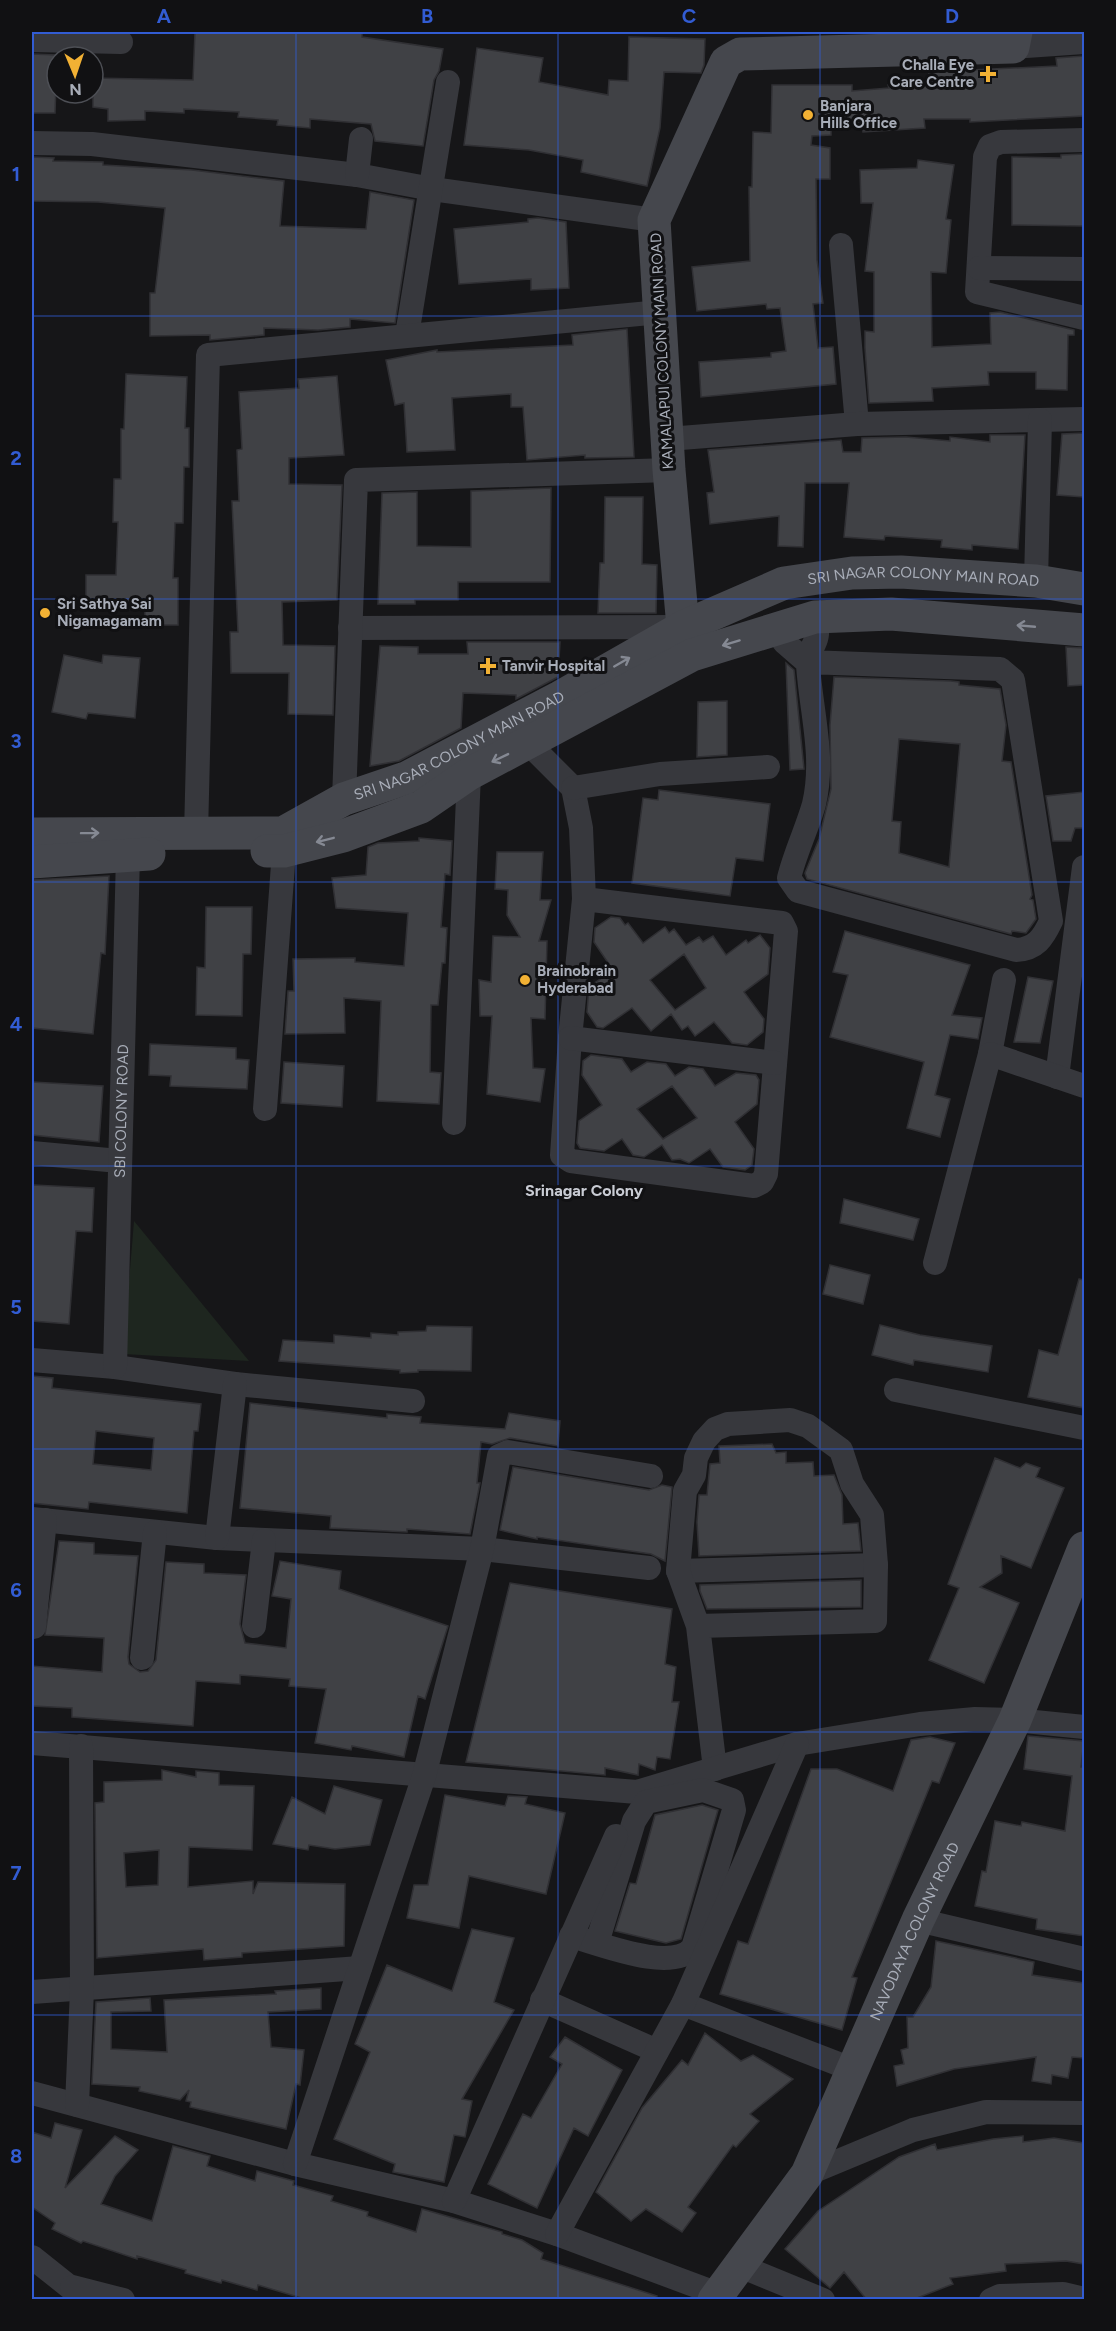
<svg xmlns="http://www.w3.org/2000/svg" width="1116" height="2331" font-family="Figtree,sans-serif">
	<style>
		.green { fill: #1e261f }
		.building { fill: #404145; stroke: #303034; stroke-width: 1.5; fill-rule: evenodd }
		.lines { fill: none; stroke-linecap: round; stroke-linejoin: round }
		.street { stroke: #37383d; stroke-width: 24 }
		.secondary { stroke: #45474d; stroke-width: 33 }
		.oneway { stroke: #858993 }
		.grid { fill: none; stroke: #325cd3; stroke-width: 1.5; stroke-opacity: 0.55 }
		.poi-dot { fill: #f2b134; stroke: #111113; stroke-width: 2 }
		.labels { text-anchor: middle; stroke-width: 6; stroke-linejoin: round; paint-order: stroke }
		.poi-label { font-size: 15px; font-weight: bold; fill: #a8adb8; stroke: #111113; text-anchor: start }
		.street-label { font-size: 15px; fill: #a8adb8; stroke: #111113 }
		.neighbourhood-label { font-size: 16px; font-weight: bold; fill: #c9ccd4; stroke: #111113 }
		.neatline { fill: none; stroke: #325cd3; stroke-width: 2 }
		.grid-label { font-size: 20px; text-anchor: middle; font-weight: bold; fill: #325cd3 }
	</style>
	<rect width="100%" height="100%" fill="#161618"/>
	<path class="green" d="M134,1221L249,1361L123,1354Z"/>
	<path class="building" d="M195,32H362V37L443,49L439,71L434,80L423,146L375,141L371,124L310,119V128L277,125L278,120L238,117L239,112L184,109V113L145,111V120L108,121V109L93,107V78L193,80Z
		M629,37L705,39L704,65L701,73L664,72L660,128L647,186L581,172L583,160L529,150L464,145L477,48L543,58L539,82L608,95L609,80L628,81Z
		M32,54L57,55L55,113H32Z
		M1084,56V116L970,122V119H924L925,128L863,132L862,125H831V135L812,136L811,145L830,148V179H816L817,260L823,303L813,304L818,348L833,347L836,384L701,397L699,362L771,357V353L786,351L780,308L767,309L766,304L697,311L692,267L750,261L749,187H752L753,132L771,133L772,85H852V91L889,88L888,85L929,83V72L1057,66L1056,58Z
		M1084,154V226L1012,225V157L1061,158V155Z
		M32,157L54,158L53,161L103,162V165L192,170L284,181L280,226L366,229L370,192L414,200L395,323L350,319V327L318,330L264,328V335L210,340V335L150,336V293H155L165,208L98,202L32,201Z
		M918,160L954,165L946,219L951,220L946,273L931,272L932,347L991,344L990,313L1000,312L1074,330V335H1068L1067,390L1036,389V372H988L989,385L932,388L933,401L869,403L865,348V331L874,332V272L865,271L873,203H861L860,170L917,168Z
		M538,218L566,222L569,288L531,290V279L459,284L454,229L528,222V219Z
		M627,329L634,457L585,458V455L527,460L523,407H511V394L452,398L455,450L407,452L404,403L395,405L386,360L437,350V352L573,345L572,335Z
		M126,374L187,377L185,428H189V467H184L183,523H175L173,578H178V625H145V609H86V575H116L118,522H113L114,479H121V429H124Z
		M337,376L344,455L289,458V484L342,485L337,600L282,602L283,645L335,646L333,715L288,714L289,673H231L230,632H238L232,501H239L237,450L242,449L239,392L299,388L298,379Z
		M1084,433V497L1057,495L1062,434Z
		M990,435H1025L1018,549L972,545V550L941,547L942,540L885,536L884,540L844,537L849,483H805L803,547L778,546L779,516L710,524L707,493L714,492L708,450L841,440L843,452H861L862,438L906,437L950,441V437L990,442Z
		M551,488L550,582H458V600H415V604H378L382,493L417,492V546L471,547V491Z
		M605,497H643L642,564L657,565L656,613H598L600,563H604Z
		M467,642H560L558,677L516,699V695L463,693L461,728L399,761L370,766L380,646L418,647V654H468Z
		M1066,647L1084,648V685L1068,686Z
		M64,655L102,663L103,655L140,658L135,718L88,713L86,719L52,712Z
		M786,663L794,670L804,769L790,770Z
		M834,677L951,681L959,682V685L1000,689L1006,725L1002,761L1011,762L1032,895L1030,899L1033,900L1036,919L1026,933L1012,931L1011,934L807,879L805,873L819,839L831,789L830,725ZM899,739L960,744L949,867L899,853L901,822L892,821Z
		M727,701V755L697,757L698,702Z
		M659,790L770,804L763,861L736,858L730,896L632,883L643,798L658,800Z
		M1084,792V828H1075L1071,841H1053L1046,796Z
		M419,838L452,841L450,875L445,874L441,927L447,928L445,963H442L438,1005H431L430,1072L441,1073L439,1104L377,1101L381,1001L344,998L345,1033L285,1034L288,991H294L293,959L355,958V962L404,966L408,913L336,908L332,878L366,875L368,847L378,843L419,841Z
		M497,852H543L540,900H551L539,941H547L545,1019L531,1018L533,1068L545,1069L540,1102L487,1094L492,1016H480L479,980L491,982L493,936L520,937L507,915L508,890L495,889Z
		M109,876L105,954L101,953L93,1034L32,1028V880Z
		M206,907H252L251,954H243L242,1016L196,1015L197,967L205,968Z
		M611,917L620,918L625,925L628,923L643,943L665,927L669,933L674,929L686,945L699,937L703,942L713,936L726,955L746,940L748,943L760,935L770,948L768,974L744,992L764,1019L763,1032L747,1045L732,1043L714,1022L695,1036L688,1026L682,1030L671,1014L651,1031L632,1008L603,1028L597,1027L587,1012L589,987L613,970L594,942L595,928ZM684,954L706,988L675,1010L650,980Z
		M845,931L970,965L952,1015L982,1018L978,1039L950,1035L935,1095L950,1099L940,1137L907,1128L924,1062L830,1037L848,975L833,972Z
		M1028,977L1053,981L1040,1043L1014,1042Z
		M150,1044L236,1048V1059L249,1060L247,1089L170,1086L171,1076L149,1075Z
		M591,1055L622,1059L631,1072L647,1062L666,1064L675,1076L689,1067L703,1069L715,1086L736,1073L756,1075L759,1080L757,1104L735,1122L754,1149L752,1165L745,1170L723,1167L710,1149L689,1163L680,1159L672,1160L662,1145L644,1157L633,1155L622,1139L604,1151L580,1148L577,1143L579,1121L602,1105L582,1075L583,1061ZM672,1086L697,1118L663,1139L637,1109Z
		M284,1062L344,1066L342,1107L281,1103Z
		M32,1082L103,1086L99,1142L32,1135Z
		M33,1185L94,1188L92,1232L76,1231L69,1324L32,1321Z
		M844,1199L919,1219L913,1240L840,1223Z
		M830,1265L870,1275L863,1304L823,1294Z
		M1079,1279L1084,1280V1408L1028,1397L1039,1350L1058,1355Z
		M880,1325L920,1335L992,1346L988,1372L914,1360L913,1365L872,1355Z
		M427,1326L472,1327L471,1371L418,1370V1372L400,1373V1370L279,1361L283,1340L334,1343V1335L371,1338V1333L398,1335V1332L426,1331Z
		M32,1376L53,1378L52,1388L201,1404L198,1431H194L187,1513L89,1502L88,1509L32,1503ZM96,1431L154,1438L151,1470L93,1464Z
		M250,1403L387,1418V1414L421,1417L420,1423L505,1429L509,1413L560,1421L558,1446L510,1438L492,1444L481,1442L477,1483H480L470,1534L407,1529V1532L330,1528L331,1516L240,1508Z
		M772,1444L776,1453L786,1452V1463L813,1462L814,1476L834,1475L842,1495L843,1524L858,1523L861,1551L699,1556L697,1522L699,1495H707L710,1464L720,1463L719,1446Z
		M995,1458L1020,1468L1026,1463L1040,1468L1036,1477L1064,1488L1031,1568L1001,1556L1002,1573L980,1587L1019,1603L984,1683L929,1660L959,1588L948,1584Z
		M513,1467L649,1490L662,1485L672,1487L665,1561L651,1554L537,1537V1539L500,1530Z
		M59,1541L94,1543V1554L138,1556L128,1657L129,1664L140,1672L148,1671L156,1660L166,1562L204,1564V1573L246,1575L240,1624L245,1643L286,1648L291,1599L272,1596L280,1561L341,1571L339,1589L448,1626L425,1699L418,1696L404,1757L352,1746L351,1750L315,1743L326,1689L289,1686L290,1679L240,1675V1684L196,1681L193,1726L72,1717V1708L32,1706V1666L102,1672L104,1638L45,1635Z
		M861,1580V1607L707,1609L700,1591V1585Z
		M510,1583L672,1609L665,1664L676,1667L672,1702H679L670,1759L657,1757L655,1770L639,1764L638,1775L605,1768V1775L466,1762Z
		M1028,1736L1084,1741L1081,1767H1084V1936L1036,1929L1037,1919L975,1906L982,1871L986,1872L995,1821L1021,1826L1022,1822L1065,1831L1072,1776L1024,1769Z
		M930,1737L955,1743L939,1783L932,1781L852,1977L857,1978L842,2030L720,1994L738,1941L748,1944L811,1769H837L893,1791L911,1740Z
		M162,1770L196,1777V1771L219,1773V1785L254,1786L252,1850L189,1847L188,1887L253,1881V1894L258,1882L345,1884L344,1946L242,1953V1957L204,1960L203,1949L97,1958L95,1803L104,1802V1782L162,1780ZM159,1850L158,1885L126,1887L124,1853Z
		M334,1786L382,1800L370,1845L335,1849L309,1845L308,1850L273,1844L292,1797L325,1814Z
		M445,1795L505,1806L508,1796L527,1797L525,1804L565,1813L546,1894L469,1876L459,1928L407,1918L414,1885H428Z
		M702,1805L718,1810L681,1939L666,1943L615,1931L630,1883L636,1884L655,1815Z
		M472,1929L514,1938L494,2002L514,2010L462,2099L472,2101L465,2137L454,2135L444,2182L393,2172L395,2164L334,2139L370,2052L355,2044L387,1965L452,1991Z
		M936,1941L1034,1962L1032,1975L1084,1983V2058L1072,2057L1068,2078L1052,2075L1051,2084L1032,2081L1036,2057L954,2069L897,2086L894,2066L904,2064L901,2050L908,2048L907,2017H913L931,1987Z
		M321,1988V2009L268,2012L271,2047L304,2050L300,2085L296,2084L286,2129L190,2107L191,2102L186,2101L189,2090L180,2100L139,2091L140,2087L92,2084L96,2002L150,1998L151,2011L111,2012V2049L167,2052L164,2000L276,1994L275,1991Z
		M705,2033L741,2061L753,2055L793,2079L750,2114L759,2121L736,2147L733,2145L688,2207L696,2213L682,2232L646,2209L631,2221L596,2192L642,2108L682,2060L688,2065Z
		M565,2037L622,2070L588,2136L574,2128L537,2208L488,2184L523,2114L531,2118L562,2064L550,2057Z
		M55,2123L82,2130L65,2188L115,2136L138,2150L115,2176L101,2204L152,2221L173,2146L210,2156L207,2166L255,2181L257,2171L294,2181L293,2185L333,2196L331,2201L368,2212L367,2216L416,2232L422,2209L502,2232V2234L522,2240L543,2253L541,2259L657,2296L656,2300H308L258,2285L257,2290L222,2280L221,2283L185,2273L186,2270L137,2256V2259L83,2241L81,2243L52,2229L55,2223L32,2207V2132L51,2138Z
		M1023,2136V2142L1054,2138L1084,2143V2264L1066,2261L1005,2264L1006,2271L950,2278L953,2284L912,2300H867L844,2272L830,2288L785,2249L818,2211L899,2157L935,2144L937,2150L993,2139Z"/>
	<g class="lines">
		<g class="street">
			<path d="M32,40L121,42"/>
			<path d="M1013,47L1084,42"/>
			<path d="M1084,140L1001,142L990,146L985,157L977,292L1084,318"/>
			<path d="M32,143L92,144L357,175L432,189L654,220"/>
			<path d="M357,175L361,139"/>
			<path d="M841,245L857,424"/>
			<path d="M979,268L1084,269"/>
			<path d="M407,335L448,82"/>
			<path d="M668,439L857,424L1084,419"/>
			<path d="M1036,581L1040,420"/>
			<path d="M350,628L681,627"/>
			<path d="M780,628L784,642L807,662L1000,669L1013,680L1051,921C1043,938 1036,949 1016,950L798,891L789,878C795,853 807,829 814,804C825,757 811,711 808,665C806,646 823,646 815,617"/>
			<path d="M529,744L573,788L581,828L584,899L570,1038L562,1155L571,1161L754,1186L762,1182L766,1174L786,931L782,923L584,899"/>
			<path d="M573,788L660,774L768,767"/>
			<path d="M344,799L356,480L669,470"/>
			<path d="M196,834L208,355L660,312"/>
			<path d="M570,1038L775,1063"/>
			<path d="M990,1054L1004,980"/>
			<path d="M1057,1077L1084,867"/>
			<path d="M265,1109L284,851"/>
			<path d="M454,1123L469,774"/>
			<path d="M32,1153L119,1161"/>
			<path d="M935,1263L990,1054L1084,1086"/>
			<path d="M32,1360L115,1367L235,1384L413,1401"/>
			<path id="s1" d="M115,1367L128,855"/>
			<path d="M896,1390L1084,1428"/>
			<path d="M32,1519L217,1538L482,1549L649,1568"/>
			<path d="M217,1538L235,1384"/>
			<path d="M678,1571L876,1565"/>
			<path d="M254,1626L264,1540"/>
			<path d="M698,1626L875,1621L876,1565L872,1515L852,1484L841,1450L808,1426L790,1420L728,1424L715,1429L704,1441L696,1458L694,1475L685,1491L678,1571L698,1626L715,1769"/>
			<path d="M34,1627L45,1520"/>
			<path d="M142,1658L155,1532"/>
			<path d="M32,1743L637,1792L797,1744L920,1724L975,1719L1015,1720L1084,1727"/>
			<path d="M918,1920L1084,1959"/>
			<path d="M571,1936C601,1944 671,1973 693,1948L734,1810L732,1800L703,1790L646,1802L634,1821L597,1943"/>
			<path d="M32,1992L360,1968"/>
			<path d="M542,2000L657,2051"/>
			<path d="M683,2004L854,2070"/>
			<path d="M32,2093L295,2164L454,2201L557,2234L718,2294"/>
			<path d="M77,2105L82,1990L81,1746"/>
			<path d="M295,2164L424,1776L482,1549L499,1456L508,1452L651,1476"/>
			<path d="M807,2174L913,2130L986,2112L1084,2113"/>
			<path d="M454,2201L616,1836"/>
			<path d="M557,2234L683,2004L797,1744"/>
			<path d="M32,2257L86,2300"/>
			<path d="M740,2266L823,2300"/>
			<path d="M72,2287L123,2300"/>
			<path d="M991,2300L1000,2296L1063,2294L1084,2299"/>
		</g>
		<g class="secondary">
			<path d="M689,648L683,627L669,470L654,220L726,62L740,54L1013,47L1016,32"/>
			<path id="s2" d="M32,834L283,833L344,799L406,778L560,697L683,627L784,583L852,573L901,572L1036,581L1084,589"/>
			<path d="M267,851H284L343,836L421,807L469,774L692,655L815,617L891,614L1084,630"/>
			<path d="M32,862L149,854"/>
			<path id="s3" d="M714,2300L807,2174L918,1920L1015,1720L1084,1548"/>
		</g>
	</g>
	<defs><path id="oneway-shaft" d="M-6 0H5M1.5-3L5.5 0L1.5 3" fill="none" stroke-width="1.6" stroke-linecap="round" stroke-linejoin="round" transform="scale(1.5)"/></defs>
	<g class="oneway">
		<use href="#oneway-shaft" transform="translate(1026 626) rotate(-175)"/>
		<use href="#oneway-shaft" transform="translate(731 643) rotate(163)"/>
		<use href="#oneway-shaft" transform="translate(622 662) rotate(-30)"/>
		<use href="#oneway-shaft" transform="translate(500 758) rotate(154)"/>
		<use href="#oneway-shaft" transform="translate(90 833) rotate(-1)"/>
		<use href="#oneway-shaft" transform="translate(325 840) rotate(166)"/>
	</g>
	<path class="grid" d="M296,32V2300M558,32V2300M820,32V2300M32,316H1084M32,599H1084M32,882H1084M32,1166H1084M32,1449H1084M32,1732H1084M32,2015H1084"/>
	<g class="poi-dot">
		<path d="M985 65h6v6h6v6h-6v6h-6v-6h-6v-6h6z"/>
		<circle cx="808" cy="115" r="6"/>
		<circle cx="45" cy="613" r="6"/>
		<path d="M485 657h6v6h6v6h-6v6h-6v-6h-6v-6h6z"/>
		<circle cx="525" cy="980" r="6"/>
	</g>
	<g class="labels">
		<g class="poi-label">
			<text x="974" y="70" text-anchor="end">Challa Eye<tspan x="974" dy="17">Care Centre</tspan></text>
			<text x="820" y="111">Banjara<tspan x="820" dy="17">Hills Office</tspan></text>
			<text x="57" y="609">Sri Sathya Sai<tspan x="57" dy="17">Nigamagamam</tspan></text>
			<text x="502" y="671">Tanvir Hospital</text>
			<text x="537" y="976">Brainobrain<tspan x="537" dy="17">Hyderabad</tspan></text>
		</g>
		<g class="street-label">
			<text transform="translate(662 351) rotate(-93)" y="5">KAMALAPUI COLONY MAIN ROAD</text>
			<text dy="5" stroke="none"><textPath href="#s2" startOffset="952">SRI NAGAR COLONY MAIN ROAD</textPath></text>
			<text dy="5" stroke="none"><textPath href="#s2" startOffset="448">SRI NAGAR COLONY MAIN ROAD</textPath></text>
			<text dy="5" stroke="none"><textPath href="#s1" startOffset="256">SBI COLONY ROAD</textPath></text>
			<text dy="5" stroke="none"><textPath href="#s3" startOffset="422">NAVODAYA COLONY ROAD</textPath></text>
		</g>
		<g class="neighbourhood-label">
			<text x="584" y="1196">Srinagar Colony</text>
		</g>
	</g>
	<rect width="1116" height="2331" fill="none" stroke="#111113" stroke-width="66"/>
	<g transform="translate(75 75) rotate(178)"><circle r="28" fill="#111113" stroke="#4d4f55" stroke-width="1.5"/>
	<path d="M0-4.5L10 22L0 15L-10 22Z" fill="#f2b134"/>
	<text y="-9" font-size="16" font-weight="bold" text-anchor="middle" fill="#a8adb8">N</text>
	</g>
	<rect x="33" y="33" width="1050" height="2265" class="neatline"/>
	<g class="grid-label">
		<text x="164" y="23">A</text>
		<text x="427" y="23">B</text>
		<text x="689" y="23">C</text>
		<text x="952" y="23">D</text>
		<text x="16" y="181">1</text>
		<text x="16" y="465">2</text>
		<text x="16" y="748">3</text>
		<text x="16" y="1031">4</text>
		<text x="16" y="1314">5</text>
		<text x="16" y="1597">6</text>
		<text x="16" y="1880">7</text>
		<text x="16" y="2163">8</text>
	</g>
</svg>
